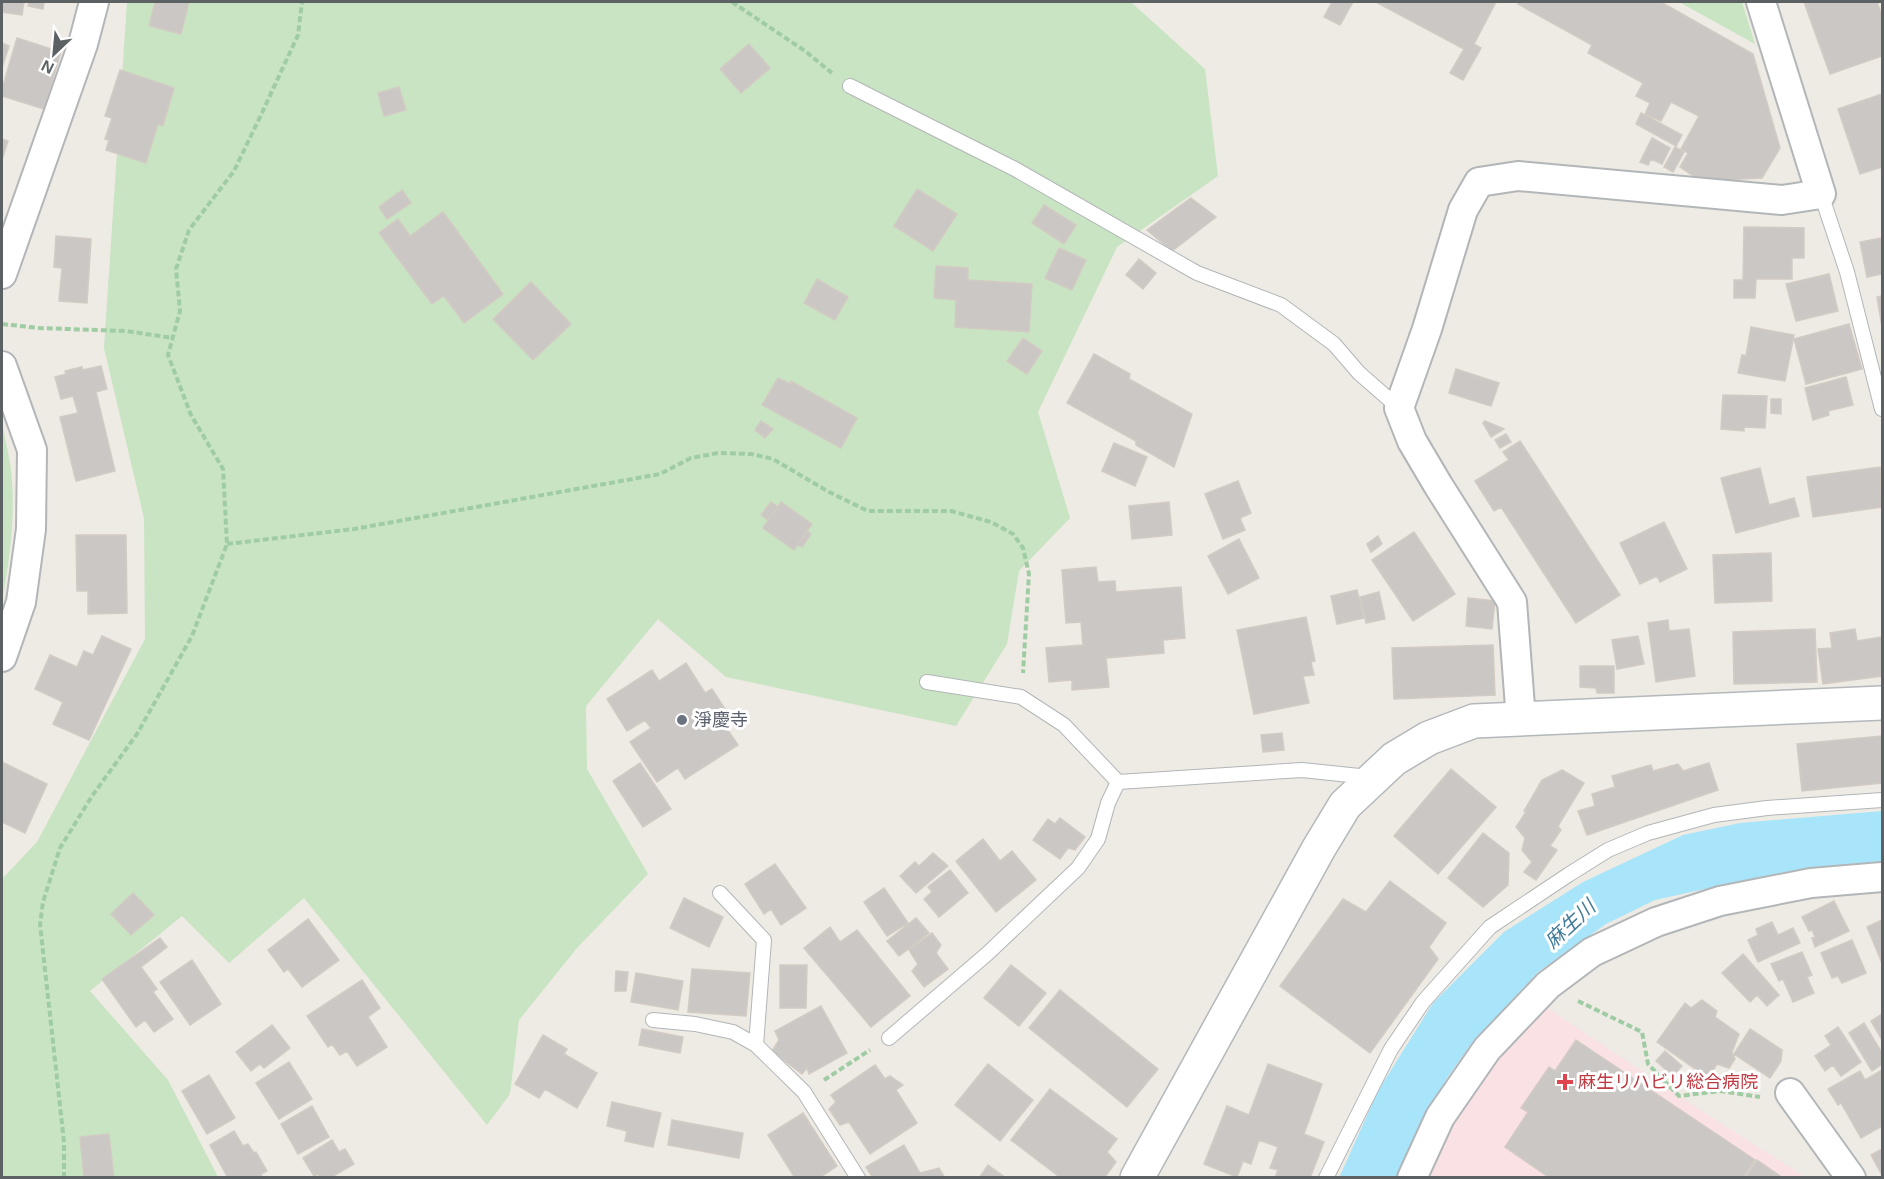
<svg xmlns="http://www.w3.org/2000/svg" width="1884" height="1179" font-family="Arial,'Noto Sans JP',sans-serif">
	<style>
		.medical { fill: #fae1e4 }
		.green { fill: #c8e4c2 }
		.water { fill: #a8e5fa }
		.building { fill: #cbc7c4; stroke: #d2cbc3; stroke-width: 1.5 }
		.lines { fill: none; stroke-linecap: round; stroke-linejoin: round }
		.lane-casing { stroke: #b2b6b8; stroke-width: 16 }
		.street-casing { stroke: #b2b6b8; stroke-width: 32 }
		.secondary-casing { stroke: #b3b8bb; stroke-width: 36 }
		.path { stroke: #a0cca4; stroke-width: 4; stroke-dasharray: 6 3; stroke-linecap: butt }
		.lane { stroke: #fff; stroke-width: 14 }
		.street { stroke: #fff; stroke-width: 28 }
		.secondary { stroke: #fff; stroke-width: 33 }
		.worship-dot { fill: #6b7280; stroke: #fff; stroke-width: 2 }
		.health-dot { fill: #e0444e; stroke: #fff; stroke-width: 2 }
		.labels { text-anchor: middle; stroke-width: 6; stroke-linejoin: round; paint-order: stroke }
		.worship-label { font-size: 18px; fill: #5b616d; stroke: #fff; text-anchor: start }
		.health-label { font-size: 18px; fill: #be3a42; stroke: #fff; text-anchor: start }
		.water-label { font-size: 20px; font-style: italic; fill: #407c9a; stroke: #fff }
	</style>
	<rect width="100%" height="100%" fill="#eeeae4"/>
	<path class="medical" d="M1535,1000L1697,1108L1805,1177L1423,1178L1444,1130Z"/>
	<path class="green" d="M127,2H1131L1205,69L1218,176L1117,247L1038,412L1070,518L1019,571L1007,644L956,726L726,677L658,619L586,706L587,769L648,874L577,948L519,1020L510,1094L487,1125L304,898L229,963L182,916L90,991L168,1080L218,1177H2V879L37,842L145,639L144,518L104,348Z
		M1679,2H1742L1755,44Z
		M2,422C5,441 11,461 12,481C15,522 9,562 2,602Z"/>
	<path class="water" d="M1882,811V865L1820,870L1749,880L1714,887L1655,900L1606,924L1538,972L1471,1044L1447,1078L1396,1177L1339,1178L1378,1091L1433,1003L1504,932L1583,882L1683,835L1740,823Z"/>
	<path class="building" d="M2,2H24L22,15L2,12Z
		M29,2H44L43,9L28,6Z
		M155,2H189L181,34L149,26Z
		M1332,2H1353L1340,25L1324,17Z
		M1376,2H1496L1474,44L1481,48L1463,80L1450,73L1464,49Z
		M1519,2H1661L1753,54L1780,148L1762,178L1701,181L1680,167L1688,153L1681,149L1699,116L1671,102L1661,121L1645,114L1650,103L1636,96L1643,83L1588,53L1592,45L1518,4Z
		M1804,2H1877L1882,16V56L1830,74Z
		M17,38L61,52L44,109L2,96V89Z
		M2,43L9,46L2,68Z
		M749,44L770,68L741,93L720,69Z
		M120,70L174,88L163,126L158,124L146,163L106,150L109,140L105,139L112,118L105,116Z
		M399,87L406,110L384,116L378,93Z
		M1882,94V167L1860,174L1838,109Z
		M1641,113L1682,135L1676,146L1636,124Z
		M1652,138L1670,148L1662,164L1651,159L1648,165L1640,162Z
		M2,139L8,141L2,160Z
		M1675,147L1684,152L1673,172L1664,167Z
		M917,189L957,214L933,251L894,226Z
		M402,190L411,203L387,219L379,207Z
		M1191,198L1216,217L1172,251L1147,230Z
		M1044,205L1076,225L1064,244L1032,223Z
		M443,212L503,294L464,323L444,296L432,304L379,233L398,219L410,236Z
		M1744,227L1804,228V258H1792V279H1756L1755,298H1734V280H1743Z
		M56,236L91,239L87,303L59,301L62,268L54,267Z
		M1882,238V274L1867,277L1860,242Z
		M1059,248L1086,260L1072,290L1045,278Z
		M1139,259L1156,273L1143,289L1126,275Z
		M936,266L968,268V280L1032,284L1029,332L955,327L956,300L934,298Z
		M1829,274L1838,311L1796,321L1786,284Z
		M817,279L848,297L835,320L804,303Z
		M531,282L571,324L533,360L493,319Z
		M1882,296V327L1877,297Z
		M1849,324L1862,369L1806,384L1794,339Z
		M1751,327L1794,335L1785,381L1738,373L1742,355L1746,356Z
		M1023,338L1042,351L1027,374L1007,361Z
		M1094,354L1130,374L1129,379L1192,414L1174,467L1136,445V441L1067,403Z
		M101,366L107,389L96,392L115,471L76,481L60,417L78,413L73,396L61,399L55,377L66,374L65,371L82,367L83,370Z
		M1456,369L1499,383L1491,406L1449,393Z
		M1846,377L1853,405L1828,411L1829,415L1813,420L1805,388Z
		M778,378L790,384L791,381L857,418L841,448L762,405Z
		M1723,395L1767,396L1765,428L1744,427V431L1721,429Z
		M1771,399H1781V414L1771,413Z
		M761,421L773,429L765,438L755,430Z
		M1485,421L1504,429L1491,437L1483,423Z
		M1506,434L1511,442L1500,448L1495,440Z
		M1520,441L1620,595L1576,623L1501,507L1494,511L1475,481L1509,460L1503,452Z
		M1114,443L1147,457L1135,486L1102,471Z
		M1880,467L1882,507L1813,517L1807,477Z
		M1760,468L1769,505L1794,498L1799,516L1736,533L1721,478Z
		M1238,481L1251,513L1240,518L1245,530L1223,539L1205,494Z
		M771,502L778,507L768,520L761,515Z
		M781,502L812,524L794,550L763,528Z
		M1169,502L1172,535L1132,539L1129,506Z
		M1664,522L1687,569L1660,582L1657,576L1640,584L1620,543Z
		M807,531L811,534L802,547L798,545Z
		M1414,532L1455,594L1413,621L1372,560Z
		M76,535H126L127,613L88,614V591H77Z
		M1378,536L1382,544L1371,552L1367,544Z
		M1239,539L1259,578L1228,594L1208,556Z
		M1771,553L1772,601L1715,603L1713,555Z
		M1096,567L1098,582L1115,581L1116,592L1181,587L1185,638L1163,640L1164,653L1106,658L1109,687L1072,690V680L1049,682L1046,648L1083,645L1081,622L1066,623L1062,570Z
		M1357,590L1364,618L1337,624L1331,596Z
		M1379,592L1385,619L1366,623L1360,597Z
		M1468,598L1495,601L1492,629L1466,626Z
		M1306,617L1315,661L1311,662L1314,675L1303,676L1309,703L1254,714L1237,630Z
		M1668,620L1669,631L1689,629L1695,676L1656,682L1648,623Z
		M1815,629L1817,682L1734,684L1733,632Z
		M1855,629L1857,641L1882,637V676L1823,684L1818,649L1832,648L1830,633Z
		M102,636L131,649L89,740L53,724L63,702L35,689L50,655L77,667L84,651L93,655Z
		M1638,636L1644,664L1617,669L1612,640Z
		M1493,645L1495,695L1394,699L1392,648Z
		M686,663L705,693L712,689L727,712L720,718L738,745L685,779L678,768L657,782L630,742L651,728L645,720L627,731L607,699L652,670L659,681Z
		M1580,666H1614V693H1597L1596,688L1580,687Z
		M1282,733L1284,750L1263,752L1261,735Z
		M1882,736V783L1802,791L1797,744Z
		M2,762L47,784L25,833L2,822Z
		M640,763L671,809L643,827L613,781Z
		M1709,763L1718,790L1587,835L1578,811L1595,806L1592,794L1615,787L1612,776L1651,765L1653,771L1678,764L1683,771Z
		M1451,769L1496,807L1438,874L1394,836Z
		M1562,770L1584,783L1558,826L1561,830L1550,846L1557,850L1536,880L1524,872L1532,862L1522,850L1525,838L1516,827L1526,812L1524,811L1542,780Z
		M1060,818L1085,837L1075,850L1068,848L1060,859L1033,840L1048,819L1055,824Z
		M1483,833L1509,853L1508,885L1483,907L1448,878Z
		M983,839L1000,861L1012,851L1036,880L996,912L956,861Z
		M933,853L948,866L916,893L900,876L915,862L919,866Z
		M775,864L806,908L781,925L771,909L764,914L745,884Z
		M950,870L968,893L939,917L924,899L932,892L928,887Z
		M1390,881L1446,923L1429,947L1438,959L1370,1053L1280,986L1343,899L1366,912Z
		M884,888L908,923L887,936L864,902Z
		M133,893L154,915L131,935L111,914Z
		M684,898L723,917L709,947L670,928Z
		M1834,901L1849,931L1815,947L1812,938L1815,937L1812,930L1809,931L1802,917Z
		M916,918L929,933L899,956L887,941Z
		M308,919L339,960L302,987L288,969L284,972L268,950Z
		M1882,920V963L1867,927Z
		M1772,922L1778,935L1793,928L1800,943L1758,962L1748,940L1758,935L1756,929Z
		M830,927L840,942L857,930L910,996L871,1027L804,948Z
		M932,933L941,945L936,953L948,969L924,987L912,971L918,964L909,950Z
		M160,938L167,947L141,967L157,989L153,992L173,1019L154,1032L145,1020L136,1027L102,979Z
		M1852,940L1866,973L1842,983L1838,976L1832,978L1821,953Z
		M1802,952L1812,975L1807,977L1814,993L1793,1002L1783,979L1779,981L1771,964Z
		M1743,954L1779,995L1767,1006L1757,995L1750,1002L1722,973Z
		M192,960L221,1004L190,1025L160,982Z
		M780,965H807L806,1008H780Z
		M1011,965L1046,993L1019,1026L984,998Z
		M692,969L750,973L746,1016L688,1012Z
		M616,971L628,972L626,991H615Z
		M636,973L683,981L678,1010L631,1002Z
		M362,980L380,1008L368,1017L387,1047L357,1066L347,1051L340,1055L332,1044L328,1047L307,1016Z
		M1060,990L1158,1069L1127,1107L1029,1028Z
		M1702,1000L1717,1011L1715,1017L1739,1034L1732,1052L1735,1059L1729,1068L1717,1064L1708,1078L1657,1042L1685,1003L1691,1008Z
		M821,1006L847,1053L809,1074L807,1068L802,1074L772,1051L779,1040L775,1031Z
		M1882,1014V1040L1871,1021Z
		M1864,1023L1882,1053V1064L1872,1071L1849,1033Z
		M272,1025L290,1048L264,1068L260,1064L251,1071L236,1052Z
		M1838,1027L1861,1062L1841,1076L1833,1065L1825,1071L1815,1056L1831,1045L1825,1036Z
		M642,1029L683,1037L680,1053L639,1045Z
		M1750,1029L1782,1050L1781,1061L1770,1078L1734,1054Z
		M543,1035L567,1049L564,1054L597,1073L577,1108L545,1089L539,1098L515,1084Z
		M1576,1040L1755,1160L1743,1178H1550L1505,1147L1528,1112L1521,1108L1549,1067L1555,1071Z
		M1665,1051L1682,1066L1673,1076L1656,1061Z
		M289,1062L312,1099L279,1119L256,1083Z
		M988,1064L1033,1100L1000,1141L955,1105Z
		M1268,1064L1322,1084L1304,1134L1324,1142L1310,1178H1275L1278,1170L1270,1168L1278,1147L1259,1140L1251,1164L1243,1161L1237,1177L1204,1164L1227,1106L1249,1115Z
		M875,1065L885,1079L890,1076L903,1085L896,1090L917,1123L870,1154L849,1122L840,1125L829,1109L836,1102L831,1095Z
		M1882,1070V1126L1861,1138L1841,1103L1838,1105L1828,1089L1860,1071L1865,1080Z
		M209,1075L235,1118L207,1134L182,1091Z
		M1050,1089L1117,1139L1107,1152L1116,1162L1104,1178H1061L1011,1140Z
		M612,1102L661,1113L653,1147L625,1141L627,1131L607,1126Z
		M312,1106L329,1137L298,1154L281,1124Z
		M803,1113L837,1166L819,1178H795L768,1135Z
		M672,1120L743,1133L739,1158L668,1145Z
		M234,1131L243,1146L248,1144L254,1153L256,1152L267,1171L261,1174L263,1178H228L210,1145Z
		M109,1134L114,1178H84L80,1137Z
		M332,1140L339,1152L345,1149L354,1164L330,1178H320L318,1174L314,1176L303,1158Z
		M904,1145L920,1173L939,1168L945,1178H873L866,1167Z
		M1882,1149V1175L1871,1155Z
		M1757,1160L1783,1178H1745Z
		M988,1165L1006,1178H979Z"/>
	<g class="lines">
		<defs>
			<path id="lane" d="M850,86L1015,169L1197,273L1281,305L1334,344L1359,373L1399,408
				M1821,194L1847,272L1882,409
				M927,682L1021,697L1064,725L1118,782L1302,770L1369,777
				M720,893L764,940L756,1045
				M653,1020L695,1024L733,1032L756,1045L804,1092L858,1178
				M889,1038L987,954L1078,868L1098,839L1108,803L1118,782
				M1326,1178L1391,1049L1423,1002L1490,927L1568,875L1608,850L1648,833L1714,815L1767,808L1882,800"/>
			<path id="street" d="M2,274L83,44L94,2
				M2,366L32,450L31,529L21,602L2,657
				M1521,720L1512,602L1438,485L1412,441L1399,408L1427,329L1463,210L1479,182L1518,176L1782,200L1821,194L1761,2
				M1790,1093L1851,1178
				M1412,1178L1440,1117L1487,1049L1548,985L1592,952L1656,922L1720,901L1811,883L1882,877"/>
			<path id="secondary" d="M1137,1178L1319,848L1345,805L1394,759L1429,738L1474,721L1882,703"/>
		</defs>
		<use href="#lane" class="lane-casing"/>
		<use href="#street" class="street-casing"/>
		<use href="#secondary" class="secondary-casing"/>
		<path class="path" d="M732,2L805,51L832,73
			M2,324L39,328L126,331L173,338
			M227,544L354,529L660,474L691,458L718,453L751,454L773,459L829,492L868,511H951L991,522L1013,534L1023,548L1029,574L1023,673
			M1578,1001L1642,1032L1648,1064L1679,1096L1720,1091L1760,1097
			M824,1080L870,1050
			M64,1178V1142L40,924L43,902L60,848L92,796L137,734L192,636L227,544L223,469L191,415L168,355L180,311L176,269L189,230L234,171L261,115L298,35L302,2"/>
		<use href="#lane" class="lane"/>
		<use href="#street" class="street"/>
		<use href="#secondary" class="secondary"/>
	</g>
	<circle class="worship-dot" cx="682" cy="720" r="6"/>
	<path class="health-dot" d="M1562 1073h6v6h6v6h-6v6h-6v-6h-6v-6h6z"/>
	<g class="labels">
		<g class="worship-label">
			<text x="694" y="726">淨慶寺</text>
		</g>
		<g class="health-label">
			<text x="1578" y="1088">麻生リハビリ総合病院</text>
		</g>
		<g class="water-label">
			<text transform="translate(1570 924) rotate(-43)" y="7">麻生川</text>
		</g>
	</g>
	<rect width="1884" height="1179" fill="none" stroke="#5c6164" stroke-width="6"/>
	<g transform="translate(54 54) rotate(206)" stroke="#ffffff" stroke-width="4.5" paint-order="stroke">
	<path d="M0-4.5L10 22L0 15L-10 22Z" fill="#5c6164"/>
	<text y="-9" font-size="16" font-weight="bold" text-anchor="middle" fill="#5c6164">N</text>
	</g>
</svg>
